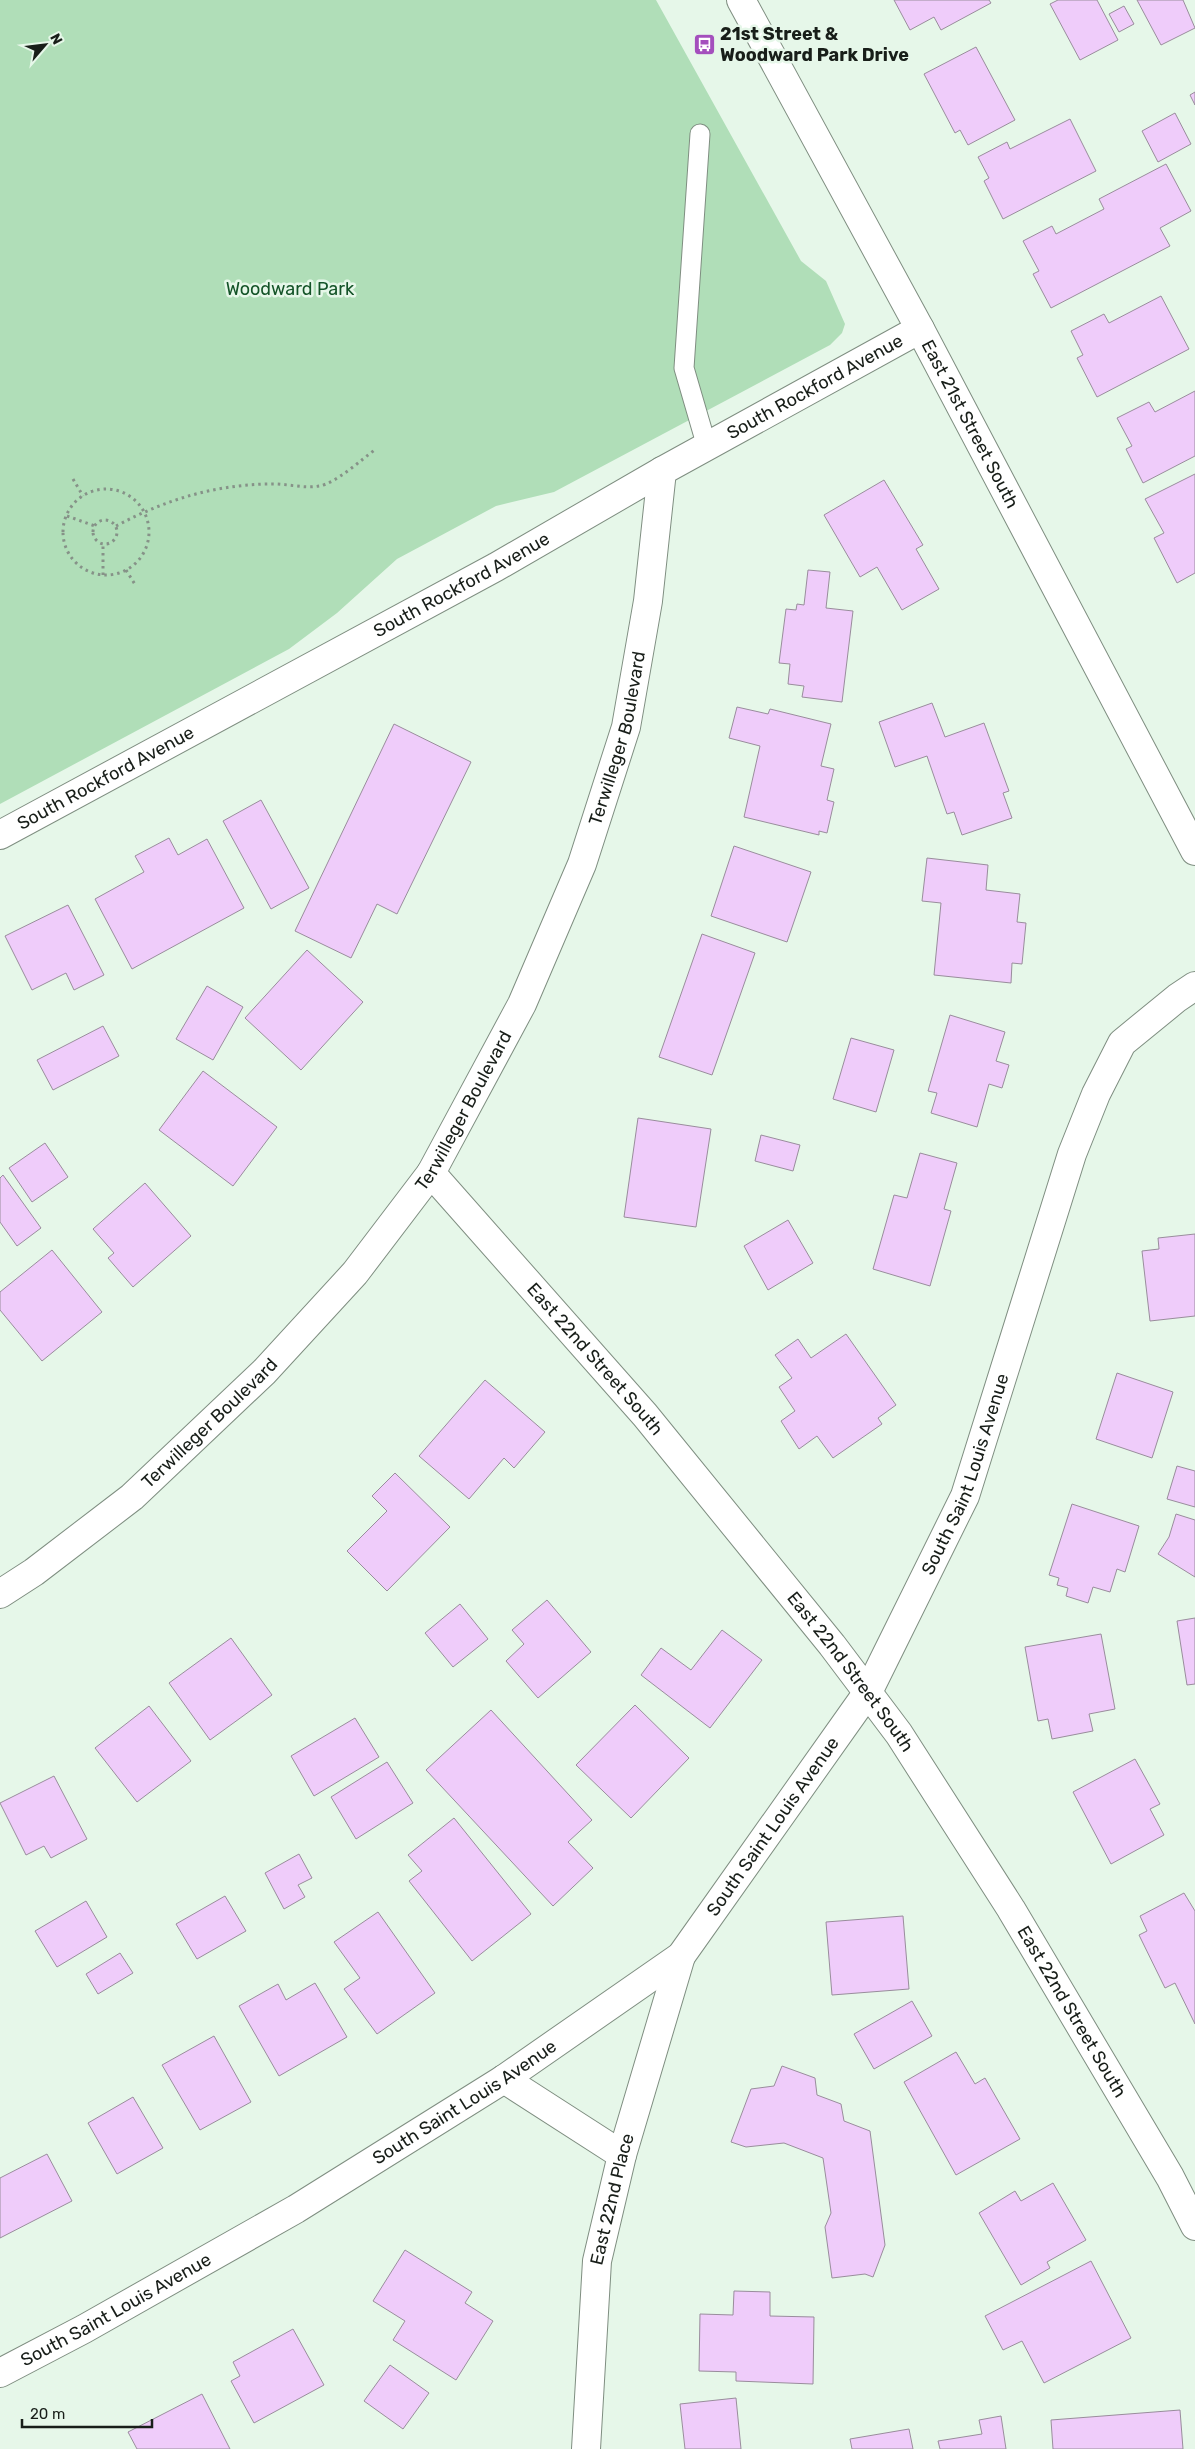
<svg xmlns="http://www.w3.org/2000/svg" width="1195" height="2449" font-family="Rubik,sans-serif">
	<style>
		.green { fill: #b0deb8 }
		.building { fill: #efccfa; stroke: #998d9c }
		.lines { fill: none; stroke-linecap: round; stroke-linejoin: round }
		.lane-casing { stroke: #7f8e81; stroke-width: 21 }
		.street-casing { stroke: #7f8e81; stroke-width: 30 }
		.secondary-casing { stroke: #7f8e81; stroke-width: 30 }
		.path { stroke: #869288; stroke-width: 3; stroke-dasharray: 2.5 4; stroke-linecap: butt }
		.lane { stroke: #fff; stroke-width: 19 }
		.street { stroke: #fff; stroke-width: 28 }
		.secondary { stroke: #fff; stroke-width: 28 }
		.labels { text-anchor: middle; stroke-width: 5; stroke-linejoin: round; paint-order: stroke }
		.poi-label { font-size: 18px; font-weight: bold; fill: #181e19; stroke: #e6f7e9; text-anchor: start }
		.park-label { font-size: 18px; fill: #145428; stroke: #e6f7e9 }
		.street-label { font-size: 18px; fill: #181e19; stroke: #e6f7e9 }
	</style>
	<rect width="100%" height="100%" fill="#e6f7e9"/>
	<path class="green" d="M0,0H656L801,261L826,281L845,324L842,333L830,345L554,492L496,506L397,559L337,613L289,649L0,804Z"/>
	<path class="building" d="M894,0H989L991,3L941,30L934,17L910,30Z
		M1058,0H1097L1118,40L1080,60L1050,4Z
		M1137,0H1183L1195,28L1161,45Z
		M1124,6L1134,24L1119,32L1109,14Z
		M976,47L1015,120L968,145L960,130L955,133L924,74Z
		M1195,92V105L1190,95Z
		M1175,113L1191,144L1158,162L1142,131Z
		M1070,119L1096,171L1003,219L984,181L989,178L978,157L1007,142L1010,149Z
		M1166,164L1191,211L1160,228L1170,246L1051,308L1033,274L1039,271L1023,241L1052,226L1056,234L1104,209L1099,199Z
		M1161,296L1189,349L1097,397L1077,358L1083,355L1071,331L1104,314L1109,323Z
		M1195,391V456L1143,483L1126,449L1132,446L1117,418L1149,402L1155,412Z
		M1195,474V573L1177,583L1154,538L1164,533L1145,499Z
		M884,480L923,545L916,549L939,589L902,610L877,567L860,577L824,515Z
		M808,570L830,572L826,608L853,611L842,702L802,697L804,686L788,684L790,664L779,663L786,609L796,610L797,604L804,605Z
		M932,703L945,737L984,723L1009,791L1003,793L1012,818L962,835L954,812L947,814L927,756L895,767L879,722Z
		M737,707L768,714L770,709L831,724L821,766L834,769L827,800L834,802L827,833L819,831V835L744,817L760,746L729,738Z
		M394,724L471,762L397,914L377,904L351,958L295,931Z
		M261,800L309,888L271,909L223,821Z
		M169,838L178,855L207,839L244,908L132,969L95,899L144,872L135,856Z
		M734,846L811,872L787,942L711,916Z
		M927,858L988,865L986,890L1020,894L1017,922L1026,923L1022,964L1012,963L1011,983L934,975L941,903L922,901Z
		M68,905L104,975L74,990L66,973L32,990L5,936Z
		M702,934L755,953L712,1075L659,1057Z
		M307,950L363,1002L301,1070L245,1018Z
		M207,986L243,1007L213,1060L176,1039Z
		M950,1015L1005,1032L996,1061L1009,1065L1002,1088L989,1084L977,1127L931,1113L937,1093L928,1091Z
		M103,1026L119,1056L53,1090L37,1060Z
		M851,1038L894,1050L876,1112L833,1099Z
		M203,1071L277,1127L233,1186L159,1130Z
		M638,1118L711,1129L696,1227L624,1217Z
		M761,1135L800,1145L793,1171L755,1161Z
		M45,1143L68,1177L32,1202L9,1168Z
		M920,1153L957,1163L944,1209L951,1211L930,1286L873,1269L894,1195L907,1198Z
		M3,1175L41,1228L17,1246L0,1222V1178Z
		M145,1183L191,1236L133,1287L108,1258L114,1253L93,1229Z
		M788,1220L813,1263L768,1290L744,1246Z
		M1195,1234V1316L1150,1321L1142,1251L1159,1249L1158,1238Z
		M52,1250L102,1312L42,1361L0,1310V1292Z
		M846,1334L896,1405L878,1418L882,1424L833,1458L817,1436L799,1449L781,1421L795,1411L779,1387L792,1378L775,1355L798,1339L811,1358Z
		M1117,1373L1173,1392L1152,1458L1096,1439Z
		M485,1380L545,1432L514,1468L504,1458L469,1499L419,1456Z
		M1177,1466L1195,1471V1507L1167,1499Z
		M395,1473L450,1527L387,1591L347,1551L387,1511L372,1496Z
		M1072,1504L1139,1526L1125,1572L1117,1569L1110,1592L1093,1587L1088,1603L1066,1596L1068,1588L1057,1585L1059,1578L1049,1575Z
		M1176,1514L1195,1520V1577L1158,1554L1169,1537Z
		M547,1600L591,1652L538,1698L506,1661L524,1644L512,1630Z
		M460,1604L488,1639L453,1667L425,1633Z
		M1195,1618V1684L1187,1685L1177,1621Z
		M722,1630L762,1660L710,1728L641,1675L661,1648L691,1670Z
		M1101,1634L1115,1709L1089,1714L1093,1731L1052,1739L1048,1719L1038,1721L1025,1647Z
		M231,1638L272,1695L210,1740L169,1683Z
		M635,1705L689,1758L631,1818L576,1765Z
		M149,1706L191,1761L137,1802L95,1748Z
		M491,1710L592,1820L568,1842L593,1868L553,1906L426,1770Z
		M355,1718L379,1757L314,1796L291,1756Z
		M1135,1759L1160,1804L1150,1809L1164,1835L1111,1864L1073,1792Z
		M387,1762L413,1803L356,1839L331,1797Z
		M54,1776L87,1839L51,1858L44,1846L26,1855L0,1803Z
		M454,1818L531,1914L472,1961L409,1881L422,1871L408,1855Z
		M299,1854L312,1878L298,1885L305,1897L284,1909L265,1873Z
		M1184,1893L1195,1911V2024L1175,1983L1165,1988L1139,1935L1147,1931L1140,1916Z
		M225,1896L246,1931L197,1959L176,1924Z
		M86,1901L107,1937L57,1967L35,1931Z
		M378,1912L435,1993L377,2034L344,1989L360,1978L334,1942Z
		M903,1916L909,1989L832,1995L826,1922Z
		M120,1953L133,1973L98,1994L86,1974Z
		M315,1983L347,2037L279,2076L239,2006L278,1984L286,2000Z
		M912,2001L932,2036L874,2069L854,2034Z
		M214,2036L251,2102L200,2130L162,2065Z
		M956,2052L975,2084L985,2078L1020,2139L956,2175L904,2082Z
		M782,2066L815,2078L817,2095L841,2104L844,2121L870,2131L885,2245L873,2277L865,2274L832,2278L825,2227L831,2213L823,2158L784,2143L746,2147L731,2142L751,2089L774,2086Z
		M133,2097L163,2148L117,2174L88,2123Z
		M47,2154L72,2201L0,2238V2178Z
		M1053,2183L1086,2240L1047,2262L1050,2268L1021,2285L979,2213L1015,2191L1021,2201Z
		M405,2250L472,2292L465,2303L493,2321L456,2380L393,2340L405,2321L373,2301Z
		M1091,2261L1131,2338L1044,2383L1022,2341L1003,2350L985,2316Z
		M734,2291L770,2292V2316L814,2317L813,2384L736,2381V2372L699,2371L700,2314L733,2315Z
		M293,2329L324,2385L254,2423L231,2381L240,2376L233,2362Z
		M390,2365L429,2393L403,2429L364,2401Z
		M202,2394L230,2449H137L128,2432Z
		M736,2398L741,2449H685L680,2404Z
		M1180,2410L1183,2449H1053L1051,2420Z
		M1001,2416L1006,2449H940L938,2441L982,2434L979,2420Z
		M909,2429L913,2449H852L850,2439Z"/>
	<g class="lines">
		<defs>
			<path id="lane" d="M700,134L684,368L707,447"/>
			<g id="street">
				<path id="s1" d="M0,835L496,567L662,471L920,329"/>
				<path id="s2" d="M431,1173L645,1415L832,1645L899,1734L1011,1909L1170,2177L1195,2226"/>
				<path d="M504,2079L622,2155"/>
				<path id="s3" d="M0,2373L84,2329L296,2209L504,2079L681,1956L868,1692L965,1496L1072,1154L1096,1094L1122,1043L1177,998L1195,986"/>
				<path id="s4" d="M586,2449L597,2261L622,2155L681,1956"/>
			</g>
			<g id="secondary">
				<path id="s5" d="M741,0L920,329L1195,851"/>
				<path id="s6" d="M0,1594L34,1572L132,1497L264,1372L355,1273L431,1173L522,1004L582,864L626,727L648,601L662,471"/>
			</g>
		</defs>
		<use href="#lane" class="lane-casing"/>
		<use href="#street" class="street-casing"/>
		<use href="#secondary" class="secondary-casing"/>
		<path class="path" d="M73,479L83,496
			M63 532a43 43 0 1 1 86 0a43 43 0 1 1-86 0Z
			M67,516L95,526
			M93 532a12 12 0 1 1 24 0a12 12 0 1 1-24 0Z
			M116,526C165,500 213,485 269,484C285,483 303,489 319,486C335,484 362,459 376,449
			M126,570L136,586
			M103,575V544"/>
		<use href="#lane" class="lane"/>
		<use href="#street" class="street"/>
		<use href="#secondary" class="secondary"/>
	</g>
	<defs>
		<symbol id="bus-square" viewBox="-11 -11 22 22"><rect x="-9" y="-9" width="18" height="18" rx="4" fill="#a44fbd" stroke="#e6f7e9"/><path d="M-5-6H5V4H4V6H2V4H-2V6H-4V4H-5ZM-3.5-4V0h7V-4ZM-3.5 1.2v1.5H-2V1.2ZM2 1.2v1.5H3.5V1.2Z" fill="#fff"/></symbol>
	</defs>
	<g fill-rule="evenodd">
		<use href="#bus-square" x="692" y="32" width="25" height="25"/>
	</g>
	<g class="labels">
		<g class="poi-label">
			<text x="720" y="40">21st Street &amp;<tspan x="720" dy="21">Woodward Park Drive</tspan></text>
		</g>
		<g class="park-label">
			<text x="290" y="295">Woodward Park</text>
		</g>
		<g class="street-label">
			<text dy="6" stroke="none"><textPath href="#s1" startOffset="930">South Rockford Avenue</textPath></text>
			<text dy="6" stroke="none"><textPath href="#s5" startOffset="482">East 21st Street South</textPath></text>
			<text dy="6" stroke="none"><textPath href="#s1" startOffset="525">South Rockford Avenue</textPath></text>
			<text dy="6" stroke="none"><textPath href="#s6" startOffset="1081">Terwilleger Boulevard</textPath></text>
			<text dy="6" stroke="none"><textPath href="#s1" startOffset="120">South Rockford Avenue</textPath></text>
			<text dy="6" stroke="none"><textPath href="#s6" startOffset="676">Terwilleger Boulevard</textPath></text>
			<text dy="6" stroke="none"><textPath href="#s2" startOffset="248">East 22nd Street South</textPath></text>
			<text dy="6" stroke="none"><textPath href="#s6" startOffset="271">Terwilleger Boulevard</textPath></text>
			<text dy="6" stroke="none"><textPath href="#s3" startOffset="1362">South Saint Louis Avenue</textPath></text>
			<text dy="6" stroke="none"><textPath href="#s2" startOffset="652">East 22nd Street South</textPath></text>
			<text dy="6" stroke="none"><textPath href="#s3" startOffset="958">South Saint Louis Avenue</textPath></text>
			<text dy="6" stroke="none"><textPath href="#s2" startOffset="1058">East 22nd Street South</textPath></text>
			<text dy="6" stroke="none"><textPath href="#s3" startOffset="538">South Saint Louis Avenue</textPath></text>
			<text dy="6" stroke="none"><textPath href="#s4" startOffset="252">East 22nd Place</textPath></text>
			<text dy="6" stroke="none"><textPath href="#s3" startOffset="132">South Saint Louis Avenue</textPath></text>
		</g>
	</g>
	<g transform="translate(45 45) rotate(62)" stroke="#e6f7e9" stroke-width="4" paint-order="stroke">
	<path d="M0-4L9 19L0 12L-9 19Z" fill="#181e19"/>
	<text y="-8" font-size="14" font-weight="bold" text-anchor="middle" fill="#181e19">N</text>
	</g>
	<path d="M22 2419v8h130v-8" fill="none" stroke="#181e19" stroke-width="2.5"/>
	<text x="30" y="2419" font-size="15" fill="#181e19" stroke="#e6f7e9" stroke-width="4" paint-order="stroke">20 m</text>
</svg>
